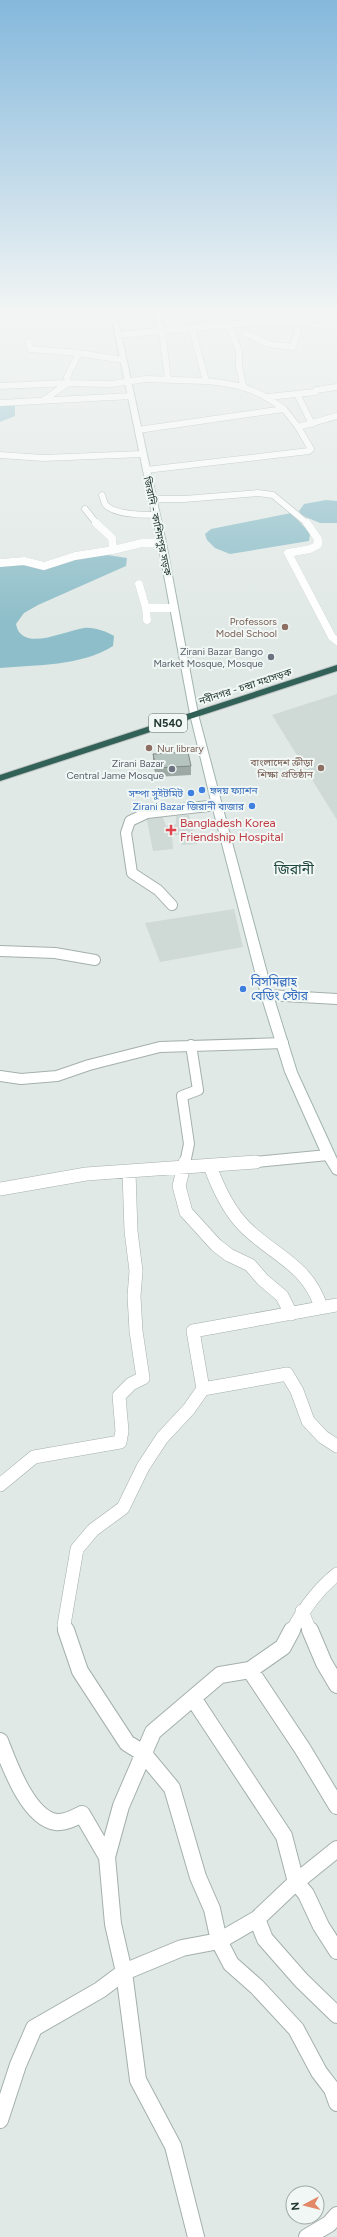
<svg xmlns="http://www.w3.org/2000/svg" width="337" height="2237" font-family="Figtree,'Noto Sans Bengali',sans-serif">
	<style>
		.built { fill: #cfd9d5 }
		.water { fill: #8ebec9 }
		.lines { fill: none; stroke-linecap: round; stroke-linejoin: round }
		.street-far4-casing { stroke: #a4b0ad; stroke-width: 7 }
		.street-far3-casing { stroke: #a4b0ad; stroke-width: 8 }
		.street-far2-casing { stroke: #a4b0ad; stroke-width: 12 }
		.street-far1-casing { stroke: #a4b0ad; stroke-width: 14 }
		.street-casing { stroke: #a4b0ad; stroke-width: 18 }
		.secondary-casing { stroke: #a1b4ae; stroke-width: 2 }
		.highway-casing { stroke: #bdc3c2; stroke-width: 2 }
		.street-far4 { stroke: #fff; stroke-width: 6 }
		.street-far3 { stroke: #fff; stroke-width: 8 }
		.street-far2 { stroke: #fff; stroke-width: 10 }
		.street-far1 { stroke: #fff; stroke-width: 13 }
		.street { stroke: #fff; stroke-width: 16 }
		.secondary { fill: #fff; fill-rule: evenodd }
		.highway { fill: #326158; fill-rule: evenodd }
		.wall { fill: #9da9a4 }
		.building { fill: #b6c4bf; stroke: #7f8986 }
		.education-dot { fill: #8d6e63; stroke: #f1f7f4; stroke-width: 1.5 }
		.worship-dot { fill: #6b7280; stroke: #f1f7f4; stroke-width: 1.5 }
		.shop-dot { fill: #3f7fe0; stroke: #f1f7f4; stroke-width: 1.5 }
		.health-dot { fill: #e0444e; stroke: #f1f7f4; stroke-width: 1.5 }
		.labels { text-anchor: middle; stroke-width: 4; stroke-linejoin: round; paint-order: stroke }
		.far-street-label { font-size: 10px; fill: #233833; stroke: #f1f7f4 }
		.far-education-label { font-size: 10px; fill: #785e54; stroke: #f1f7f4; text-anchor: end }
		.far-worship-label { font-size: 10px; fill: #5b616d; stroke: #f1f7f4; text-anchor: end }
		.far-shop-label { font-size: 10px; fill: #366cbe; stroke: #f1f7f4; text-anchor: end }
		.shield { fill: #f1f7f4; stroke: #61716d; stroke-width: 1 }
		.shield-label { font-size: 11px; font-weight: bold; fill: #233833 }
		.health-label { font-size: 12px; fill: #be3a42; stroke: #f1f7f4; text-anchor: start }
		.shop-label { font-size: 12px; fill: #366cbe; stroke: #f1f7f4; text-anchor: start }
		.quarter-label { font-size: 14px; fill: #21483f; stroke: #f1f7f4 }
	</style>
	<rect width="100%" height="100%" fill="#e1e9e6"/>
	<path class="built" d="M337,694V820L272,715Z
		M162,815L166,826L176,824V816L189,815L197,844L182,845L180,835H172L173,849L153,851L146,816Z
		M234,909L243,947L160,962L145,923Z"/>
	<path class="water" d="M0,406H15V416L0,422Z
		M326,500L337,501V523H320L301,515L299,511L304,504Z
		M291,513L310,533L309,541L230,554L215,548L207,540L205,534L211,529Z
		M107,555L127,558L126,566L38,605L24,613L16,624C21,653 64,631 84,628C94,627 105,631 114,636L113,646C82,666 36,665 0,668V565L19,563L43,568L88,556Z"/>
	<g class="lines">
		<defs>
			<path id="street-far4" d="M229,326L239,351V366L243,385
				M192,329L206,381C239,384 257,389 284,409
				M245,333L268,344L293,347L298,330
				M118,335L259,322L337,318
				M29,342L30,349L79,353L123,360
				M168,379L162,331L156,315L265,309
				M0,386L68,383L111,384L146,379L206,381
				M297,394L312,424
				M268,397L315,392L316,390L337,387
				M44,400L68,383L67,377L79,353
				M0,403L131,396
				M138,430L284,409L298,427L337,416
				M0,455L43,458L143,454
				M146,470L309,451L311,449L298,427
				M102,495C103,498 104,502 105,504C113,515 144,515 156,515
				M153,499H184L258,493L273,495L308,524
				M85,509L97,524"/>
			<path id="street-far3" d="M307,523L318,539V545L310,549L288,553L332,637L337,641
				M113,550L142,543H162
				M0,563L24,561L44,566L75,556L113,550L112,538L96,523
				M139,584L146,608H174
				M146,608L147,620"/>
			<path id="street-far2" d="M172,905L158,890L132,873L126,833L130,821L147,813L217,805
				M0,951L55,953L95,960
				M267,995L337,999
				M0,1076L21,1079L57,1076L89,1065L160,1047L283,1043
				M185,1163L189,1144L182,1096L198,1090L191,1045
				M245,1163L328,1155"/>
			<path id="street-far1" d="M185,1162L179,1186L186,1212L216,1245L229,1255L250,1265L263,1280L282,1296L291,1314
				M210,1166C218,1188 228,1210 245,1227C273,1255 308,1265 321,1307
				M0,1189L86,1174L256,1162
				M203,1389L193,1331L337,1305
				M0,1485L34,1457L120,1442L122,1431L119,1396L131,1384L143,1378L136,1331L134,1296L136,1271L131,1231L129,1172
				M302,1611L310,1631
				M66,1631L64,1625L77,1549L93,1530L123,1508L143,1467L162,1438L189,1409L203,1389L287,1374L297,1391L308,1421L323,1437L337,1446
				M292,1631C304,1608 317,1590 337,1574"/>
			<path id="street" d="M66,1630L80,1671L127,1743L143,1753L172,1788L198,1877L212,1909L219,1941L231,1964L257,1987L296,2029L319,2072L332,2089L337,2103
				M310,1630L324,1663L337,1685
				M250,1670L302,1748L337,1806
				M193,1698L284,1836L296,1882L306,1894L321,1926L337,1951
				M0,1741C9,1764 28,1818 56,1822C65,1823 74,1818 82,1814L107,1857
				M257,1919L265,1939L301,1980L337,2015
				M0,2120L18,2065L34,2028L100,1990L124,1972L182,1948L219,1941L257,1919L296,1882L337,1849
				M196,2237L173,2146L138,2080L124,1972L113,1924L107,1857L121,1806L153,1732L220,1675L250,1670L283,1647L292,1630
				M307,2237L329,2224L337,2215"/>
			<path id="secondary" d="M107,309H113L120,329L166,543L198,714L222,805L273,995L297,1072L337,1159V1175L333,1173L322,1155L285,1072L261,995L212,805L190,714L158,543L114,329Z"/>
			<path id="highway" d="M337,665V671L0,781V775Z"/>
		</defs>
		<use href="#street-far4" class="street-far4-casing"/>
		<use href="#street-far3" class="street-far3-casing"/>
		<use href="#street-far2" class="street-far2-casing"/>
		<use href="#street-far1" class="street-far1-casing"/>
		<use href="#street" class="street-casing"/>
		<use href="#secondary" class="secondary-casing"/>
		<use href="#highway" class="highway-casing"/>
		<use href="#street-far4" class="street-far4"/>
		<use href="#street-far3" class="street-far3"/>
		<use href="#street-far2" class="street-far2"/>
		<use href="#street-far1" class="street-far1"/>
		<use href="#street" class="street"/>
		<use href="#secondary" class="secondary"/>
		<use href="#highway" class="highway"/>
	</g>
	<path class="wall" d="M153,754L191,766V775L156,777L153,764Z"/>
	<path class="building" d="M188,752L191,766L156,768L153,754Z"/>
	<linearGradient id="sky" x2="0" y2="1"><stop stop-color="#84b8dc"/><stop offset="0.5" stop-color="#f2f5f4"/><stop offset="1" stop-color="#f2f5f4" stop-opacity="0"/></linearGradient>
	<rect width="337" height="622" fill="url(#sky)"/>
	<g class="education-dot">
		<circle cx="285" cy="627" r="4"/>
		<circle cx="149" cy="748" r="4"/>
		<circle cx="321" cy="768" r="4"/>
	</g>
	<g class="worship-dot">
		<circle cx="271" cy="657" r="4"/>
		<circle cx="172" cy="769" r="4"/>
	</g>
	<g class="shop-dot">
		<circle cx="202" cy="790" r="4"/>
		<circle cx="191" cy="793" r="4"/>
		<circle cx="252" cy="806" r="4"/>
		<circle cx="243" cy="989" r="4"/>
	</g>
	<path class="health-dot" d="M169 824h4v4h4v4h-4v4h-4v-4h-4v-4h4z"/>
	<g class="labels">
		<g class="far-street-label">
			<text transform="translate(158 526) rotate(78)" y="4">জিরানি - কাশিমপুর সড়ক</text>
			<text transform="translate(245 686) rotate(-18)" y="4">নবীনগর - চন্দ্রা মহাসড়ক</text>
		</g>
		<g class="far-education-label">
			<text x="277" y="625">Professors<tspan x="277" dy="12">Model School</tspan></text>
			<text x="157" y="752" text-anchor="start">Nur library</text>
			<text x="313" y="766">বাংলাদেশ ক্রীড়া<tspan x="313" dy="12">শিক্ষা প্রতিষ্ঠান</tspan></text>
		</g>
		<g class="far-worship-label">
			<text x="263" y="655">Zirani Bazar Bango<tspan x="263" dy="12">Market Mosque, Mosque</tspan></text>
			<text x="164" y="767">Zirani Bazar<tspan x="164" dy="12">Central Jame Mosque</tspan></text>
		</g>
		<g class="far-shop-label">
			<text x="210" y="794" text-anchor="start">হৃদয় ফ্যাশন</text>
			<text x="183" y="797">সম্পা সুইটমিট</text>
			<text x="244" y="810">Zirani Bazar জিরানী বাজার</text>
		</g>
		<rect class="shield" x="149" y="714" width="38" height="18" rx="3"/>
		<g class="shield-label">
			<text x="168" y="727">N540</text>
		</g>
		<g class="health-label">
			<text x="180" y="827">Bangladesh Korea<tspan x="180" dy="14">Friendship Hospital</tspan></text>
		</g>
		<g class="shop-label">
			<text x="251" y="986">বিসমিল্লাহ<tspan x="251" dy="14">বেডিং স্টোর</tspan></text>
		</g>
		<g class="quarter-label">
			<text x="294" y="874">জিরানী</text>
		</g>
	</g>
	<g transform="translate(305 2205) rotate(263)"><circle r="19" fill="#f1f7f4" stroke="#9faba7"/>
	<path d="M0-3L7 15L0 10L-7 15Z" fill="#e28866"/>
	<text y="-6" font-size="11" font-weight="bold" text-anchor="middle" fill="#233833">N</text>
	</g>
</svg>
